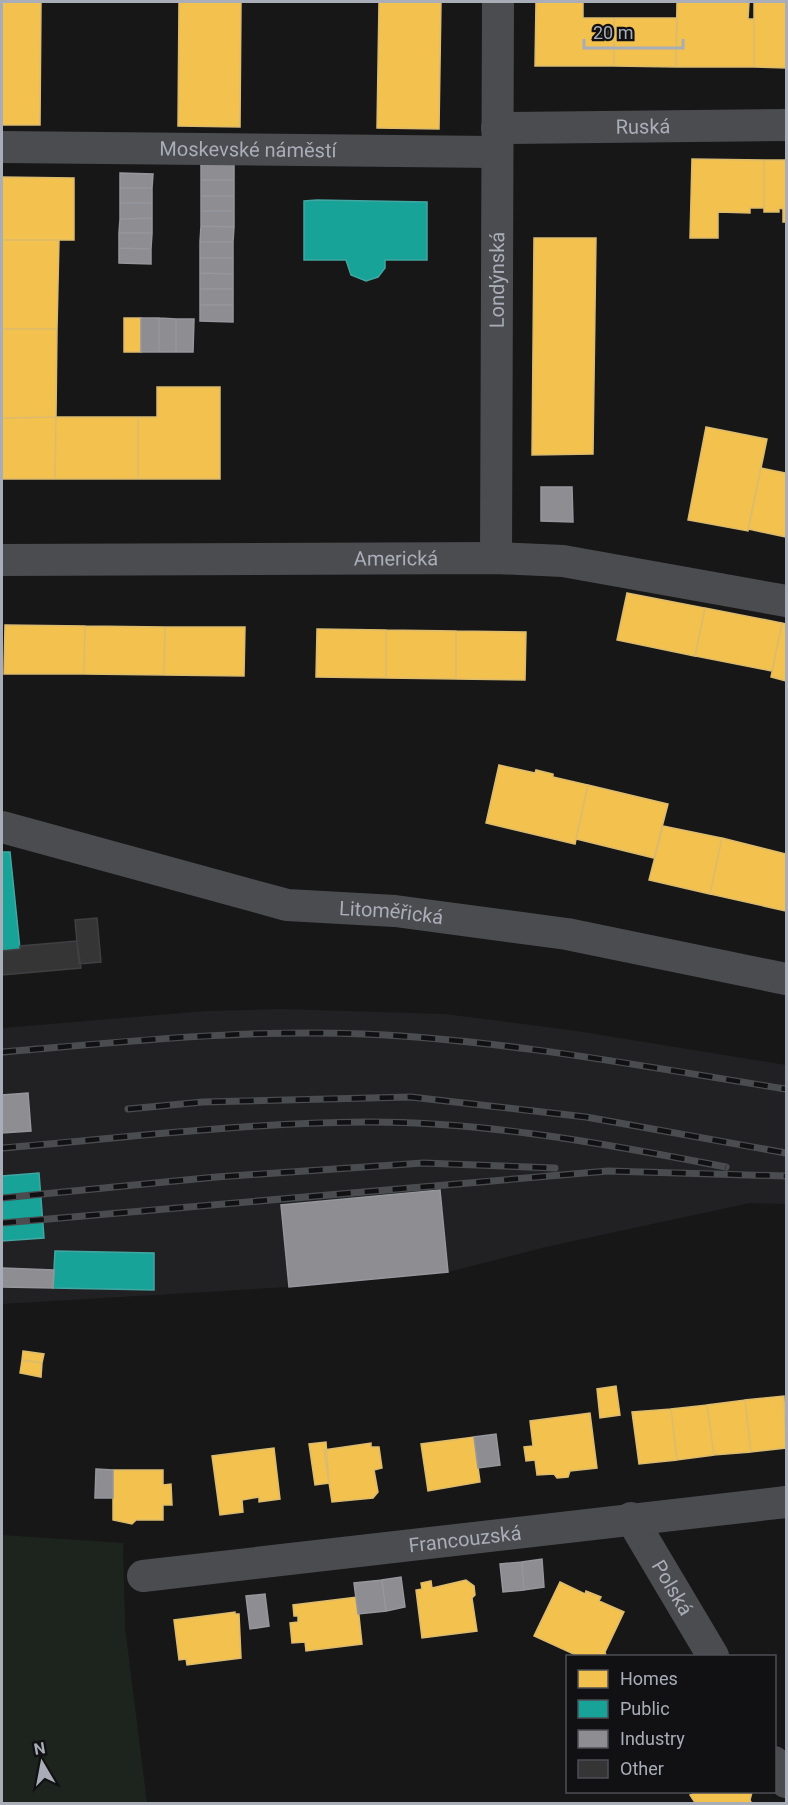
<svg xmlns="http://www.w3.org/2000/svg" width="788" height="1805" font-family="Roboto,sans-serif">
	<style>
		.built { fill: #212123 }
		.green { fill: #1d241e }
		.homes { fill: #f2c14e; stroke: #dcbb6e; stroke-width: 1.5 }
		.public { fill: #17a398; stroke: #42a6a2; stroke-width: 1.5 }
		.industry { fill: #8d8d92; stroke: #95979d; stroke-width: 1.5 }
		.building { fill: #353536; stroke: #3f4043; stroke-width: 1.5 }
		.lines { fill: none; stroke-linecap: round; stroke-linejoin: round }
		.minor { stroke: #4b4c50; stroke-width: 32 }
		.rail-casing { stroke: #4b4c4f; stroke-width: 7 }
		.rail { stroke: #111113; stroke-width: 4.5; stroke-dasharray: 14; stroke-linecap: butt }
		.labels { text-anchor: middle; stroke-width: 6; stroke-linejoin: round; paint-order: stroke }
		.street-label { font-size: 20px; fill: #a8adb8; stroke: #111113 }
	</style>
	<rect width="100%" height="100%" fill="#171717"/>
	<path class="built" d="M281,1009L445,1014L577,1031L786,1065V1204L750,1203L550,1246L448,1272L289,1287L2,1304V1028L206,1011Z"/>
	<path class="green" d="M2,1535L123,1543L125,1627L147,1803H2Z"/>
	<path class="homes" d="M2,2H41L40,125H2Z
		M179,2H241L240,127L178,126Z
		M379,2H441L439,129L377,128Z
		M536,2H583V18H614V66H535Z
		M677,2H749L748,19H754V67H676Z
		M754,2H786V68L754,67Z
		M614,18H677L676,67L614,66Z
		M692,159L764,160V208H750V213L718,212V238H690Z
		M764,160H786V222H783V209L779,208V212H764Z
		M2,177L74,178V240H2Z
		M534,238H596L593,454L532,455Z
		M2,240H59L57,329H2Z
		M124,318H141V352H124Z
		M2,329H57L56,417L2,418Z
		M157,387H220V479H138V417H157Z
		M56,417H138V479H55Z
		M56,417L55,479H2V418Z
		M706,427L767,439L748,531L688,520Z
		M761,468L786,473V537L748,529Z
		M627,593L705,608L695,656L617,640Z
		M705,608L782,623L772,671L695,656Z
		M782,623L786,624V681L771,677Z
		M5,625L85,626L84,674H4Z
		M85,626L165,627L164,675L84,674Z
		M165,627H245L244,676L164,675Z
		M317,629L386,630V678L316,677Z
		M386,630L456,631V679L386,678Z
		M456,631L526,632L525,680L456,679Z
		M499,765L535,773L536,770L553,774V777L588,785L575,844L486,823Z
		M588,785L668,804L654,858L576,839Z
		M663,826L722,838L710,894L649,880Z
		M722,838L786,854V911L710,894Z
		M23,1351L44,1354L42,1363L22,1360Z
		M22,1360L42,1363L41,1377L20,1373Z
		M616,1386L620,1415L600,1418L597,1389Z
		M784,1396L786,1448L751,1452L745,1400Z
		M745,1400L751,1452L714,1455L707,1405Z
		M707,1405L714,1455L677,1460L671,1409Z
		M671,1409L677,1460L639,1464L632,1412Z
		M590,1413L597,1468L570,1471L568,1477L557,1478L554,1474L537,1475L535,1460L526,1461L524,1447L533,1446L530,1421Z
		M474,1437L480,1482L428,1491L421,1444Z
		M326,1442L329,1483L315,1485L309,1444Z
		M371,1443V1447H379L382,1468L374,1470L378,1492L373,1498L332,1502L324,1450Z
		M274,1448L280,1499L259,1502V1497L242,1500L243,1512L220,1515L212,1456Z
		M113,1470H163V1485L171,1484L172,1505H163V1520H136L132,1524L113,1520Z
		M466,1580L474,1586L475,1595L472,1598L477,1631L422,1638L416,1590L422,1589L421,1583L431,1581L432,1588Z
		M560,1582L585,1594L586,1591L601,1597L599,1601L624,1612L605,1652L606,1656H578L534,1636Z
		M357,1597L362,1644L306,1651L305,1642L292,1643L290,1623L298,1622V1616H294L293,1605Z
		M235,1612V1614H239L241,1658L187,1665L186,1659L179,1660L174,1620Z
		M696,1792H752L750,1800L752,1804H696L690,1795Z"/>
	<path class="public" d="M317,200L427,202V260H385V268L378,277L366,281L351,275L346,260H304V201Z
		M2,852H10L20,949L2,951Z
		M39,1173L44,1238L2,1241V1176Z
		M55,1251L154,1253V1290L53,1288Z"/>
	<path class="industry" d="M201,163H234V180H201Z
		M120,173L153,174L152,188H120Z
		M201,180H234V196H201Z
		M120,188H152V203H120Z
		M201,196H234V211H201Z
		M120,203H152V218L120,219Z
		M201,211H234V227L201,226Z
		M152,218V233H119L120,219Z
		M201,226L234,227L233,242H200Z
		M119,233H152L151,249L119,248Z
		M200,242H233V258H200Z
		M119,248L151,249V264L119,263Z
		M200,258H233V274L200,273Z
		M200,273L233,274V289H200Z
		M200,289H233V305H200Z
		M200,305H233V322L200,321Z
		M141,318H159V352H141Z
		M159,318L176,319V352H159Z
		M176,319H194L193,352H176Z
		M541,487H572L573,522L541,521Z
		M28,1093L31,1131L2,1133V1095Z
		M440,1190L448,1272L289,1287L281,1205Z
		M2,1268L54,1270L53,1288L2,1287Z
		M496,1434L500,1465L478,1468L474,1437Z
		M96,1469L113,1470V1498H95Z
		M542,1559L544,1587L524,1590L522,1562Z
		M522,1562L524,1590L503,1592L500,1564Z
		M401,1577L405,1607L386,1611L382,1580Z
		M382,1580L386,1611L358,1614L354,1583Z
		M265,1594L269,1626L250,1629L246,1596Z"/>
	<path class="building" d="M97,918L101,962L79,964L75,920Z
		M77,941L81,968L2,975V951L20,949V946Z"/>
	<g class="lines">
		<g class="minor">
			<path id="s1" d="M497,128L786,125"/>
			<path id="s2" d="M2,147L495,152"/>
			<path id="s3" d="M496,558L498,2"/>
			<path id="s4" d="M2,560L496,558L563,561L786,601"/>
			<path id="s5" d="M2,827L287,905L395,911L567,934L786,979"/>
			<path id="s6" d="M631,1518L713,1656"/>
			<path id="s7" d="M143,1576L786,1502"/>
			<path d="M774,1762L786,1782"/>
		</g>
		<defs>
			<path id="rail" d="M2,1052C122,1042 243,1029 364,1034C506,1040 646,1067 786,1089
				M128,1109L203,1102L411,1097L586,1117L786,1153
				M2,1148C121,1138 242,1123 363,1122C484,1121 607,1144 726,1167
				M2,1198L216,1177L423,1163L555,1168
				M2,1223L608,1171L786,1176"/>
		</defs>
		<use href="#rail" class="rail-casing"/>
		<use href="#rail" class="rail"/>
	</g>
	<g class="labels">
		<g class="street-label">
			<text dy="7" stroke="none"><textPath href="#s1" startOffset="146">Ruská</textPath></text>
			<text dy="7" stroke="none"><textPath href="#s2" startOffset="246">Moskevské náměstí</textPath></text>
			<text dy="7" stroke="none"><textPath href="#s3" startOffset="278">Londýnská</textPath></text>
			<text dy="7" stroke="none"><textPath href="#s4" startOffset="394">Americká</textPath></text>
			<text dy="7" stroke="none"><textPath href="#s5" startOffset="400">Litoměřická</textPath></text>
			<text dy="7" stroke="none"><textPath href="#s7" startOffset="324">Francouzská</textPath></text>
			<text dy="7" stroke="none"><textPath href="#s6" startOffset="81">Polská</textPath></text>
		</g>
	</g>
	<rect width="788" height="1805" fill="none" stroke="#a8adb8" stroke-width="6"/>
	<rect x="566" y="1655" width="210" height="138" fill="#111113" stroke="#4d4f55" stroke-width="1.5"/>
	<rect x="578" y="1670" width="30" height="18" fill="#f2c14e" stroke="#4d4f55" stroke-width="1.5"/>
	<text x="620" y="1685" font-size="18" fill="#a8adb8">Homes</text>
	<rect x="578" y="1700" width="30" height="18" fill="#17a398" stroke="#4d4f55" stroke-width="1.5"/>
	<text x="620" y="1715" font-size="18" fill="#a8adb8">Public</text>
	<rect x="578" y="1730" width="30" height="18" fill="#8d8d92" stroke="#4d4f55" stroke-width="1.5"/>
	<text x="620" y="1745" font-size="18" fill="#a8adb8">Industry</text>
	<rect x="578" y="1760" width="30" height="18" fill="#353536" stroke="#4d4f55" stroke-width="1.5"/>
	<text x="620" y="1775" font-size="18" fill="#a8adb8">Other</text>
	<g transform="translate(42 1763) rotate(350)" stroke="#111113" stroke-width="4.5" paint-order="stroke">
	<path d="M0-4.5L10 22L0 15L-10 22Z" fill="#a8adb8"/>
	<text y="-9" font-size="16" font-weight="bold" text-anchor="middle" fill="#a8adb8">N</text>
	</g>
	<path d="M584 39v9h99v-9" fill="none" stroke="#a8adb8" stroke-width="3"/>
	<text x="593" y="39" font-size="18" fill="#a8adb8" stroke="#111113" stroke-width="4.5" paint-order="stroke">20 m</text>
</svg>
